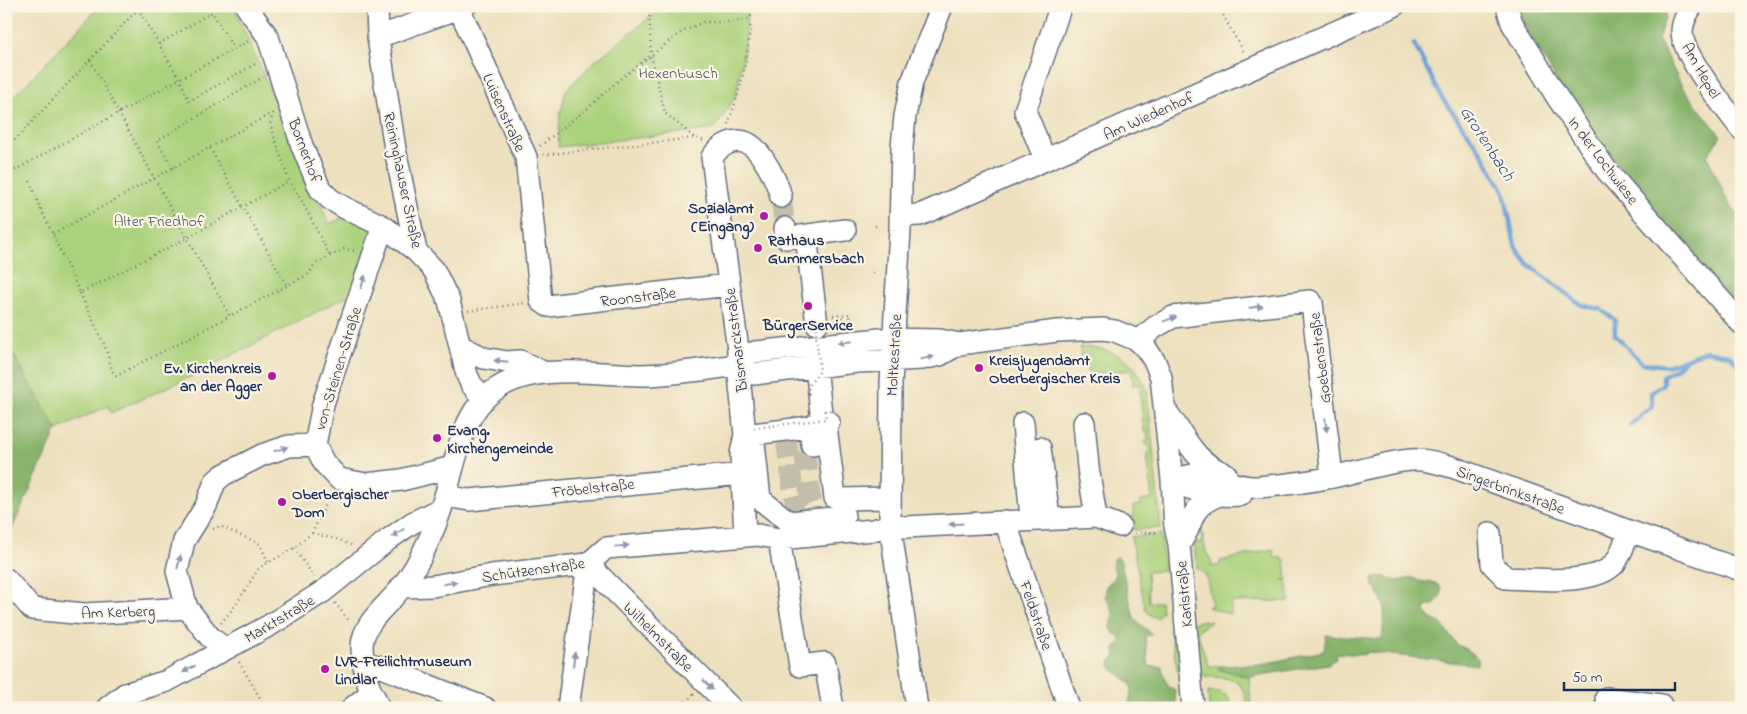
<svg xmlns="http://www.w3.org/2000/svg" width="1747" height="714" font-family="'Indie Flower',sans-serif">
	<style>
		.green { fill: #abd27c; stroke: #63806d }
		.forest { fill: #88b46c; stroke: #527265 }
		.lines { fill: none; stroke-linecap: round; stroke-linejoin: round }
		.stream { stroke: #66a0d5; stroke-width: 4.5 }
		.minor-tunnel { stroke: #c3bdab; stroke-width: 21; stroke-dasharray: 21 11; stroke-linecap: butt }
		.minor-casing { stroke: #646d80; stroke-width: 24 }
		.path { stroke: #646d80; stroke-width: 2.5; stroke-dasharray: 1 4; stroke-linecap: butt }
		.minor { stroke: #fff; stroke-width: 21 }
		.path-bridge { stroke: #646d80; stroke-width: 2.5; stroke-dasharray: 1 4; stroke-linecap: butt }
		.oneway { fill: #8d97ae }
		.poi-dot { fill: #b5179e; stroke: #fcf5e5; stroke-width: 2 }
		.labels { text-anchor: middle; stroke-width: 4.5; stroke-linejoin: round; paint-order: stroke }
		.street-label { font-size: 16px; fill: #1b2f5e; stroke: #fcf5e5 }
		.park-label { font-size: 16px; fill: #3f5866; stroke: #fcf5e5 }
		.poi-label { font-size: 16px; font-weight: bold; fill: #1b2f5e; stroke: #fcf5e5; text-anchor: start }
		.water-label { font-size: 18px; font-style: italic; fill: #355788; stroke: #fcf5e5 }
	</style>
	<rect width="100%" height="100%" fill="#fcf5e5"/>
	<filter id="ink" filterUnits="userSpaceOnUse"><feTurbulence type="fractalNoise" baseFrequency=".02" numOctaves="2"/><feDisplacementMap in="SourceGraphic" scale="10" xChannelSelector="R" yChannelSelector="G"/><feConvolveMatrix kernelMatrix="1 2 1 2 8 2 1 2 1" color-interpolation-filters="sRGB"/></filter>
	<filter id="wash" filterUnits="userSpaceOnUse"><feTurbulence type="fractalNoise" baseFrequency=".0096" numOctaves="4" result="noise"/><feDisplacementMap in="SourceGraphic" scale="20" xChannelSelector="R" yChannelSelector="G"/><feGaussianBlur stdDeviation="1.12" result="paint"/><feColorMatrix in="noise" values="0 0 0 0 0 0 0 0 0 0 0 0 0 0 0 0 0 1.4 0 .05"/><feComposite in="paint" operator="in"/></filter>
	<g filter="url(#wash)">
		<rect width="100%" height="100%" fill="#ede0be"/>
		<path class="green" d="M100,6H232L236,12L329,224L358,211L376,234L361,289L194,375L111,413L108,406L57,430L6,342V105Z
			M664,6H747L746,36L736,95L715,129L558,147L560,116L566,90L594,62Z
			M1080,347C1114,348 1135,358 1147,390L1161,528L1134,530L1133,506L1141,505V501L1152,499L1147,453L1150,452L1149,445L1146,444L1145,441L1148,440L1147,432H1144L1139,384L1132,385L1133,382L1131,370L1089,374L1087,360L1082,361Z
			M1200,527H1201L1206,552L1211,560L1212,567L1220,565V561L1273,549L1275,558L1281,557L1282,560H1285L1287,579L1282,580L1287,581L1290,601L1231,602V613L1228,614L1208,607L1212,605L1206,575L1197,568L1194,544L1202,542Z
			M1161,534L1164,571L1147,572L1149,602H1161L1162,612L1157,617C1150,617 1148,613 1145,608L1131,537Z
			M1204,620L1211,622L1197,631L1208,666H1219L1221,671C1232,670 1239,675 1249,677L1251,708H1247C1245,662 1205,685 1179,673L1177,669L1170,629Z
			M1208,691C1220,691 1231,694 1232,708H1209Z"/>
		<path class="forest" d="M1514,6H1660L1666,14L1658,39L1683,88L1721,136L1707,156L1731,208L1741,215V291L1731,303L1618,165L1565,95Z
			M6,342L57,430L6,542Z
			M1118,557L1120,559L1134,618C1139,626 1149,629 1152,635L1145,636L1149,667L1162,666C1163,676 1165,685 1175,690L1176,708H1129C1128,700 1132,695 1132,688C1131,680 1116,675 1110,666L1111,660L1116,657L1115,649L1121,641L1120,636L1114,634L1111,628L1113,612L1110,604L1105,597L1106,586L1115,578V571L1112,565L1115,558Z
			M1384,576C1394,584 1402,580 1412,577L1419,581L1436,583L1441,588V595L1434,605L1429,606L1425,609L1426,614L1433,620L1441,623L1458,646L1465,647C1469,654 1475,654 1479,660L1477,665L1368,652L1363,655L1337,653L1336,659L1328,664L1249,677L1219,669V666L1263,664L1324,651L1326,635L1382,639C1383,625 1388,604 1378,594V589L1373,586L1372,579Z"/>
		<g class="lines">
			<path class="stream" d="M1414,44L1442,98L1482,153L1504,192L1515,246L1527,263L1581,305L1600,309L1615,320V335L1642,363L1667,366L1706,351L1729,355L1741,367
				M1630,425L1652,406L1651,393L1663,384V376L1677,368L1684,361"/>
		</g>
	</g>
	<g filter="url(#ink)">
		<g class="lines">
			<path class="minor-tunnel" d="M781,197L785,228
				M777,450L804,446L810,496L813,505L785,507
				M781,479L807,476"/>
			<defs>
				<path id="minor" d="M246,6L268,37L302,146L320,189L330,199L345,208L383,226L416,251
					M377,6L378,37L395,149L416,251L434,270L449,301L467,375L471,384L484,399
					M1507,6L1512,23L1557,97L1607,171L1741,323
					M1692,6C1687,14 1682,22 1682,32C1682,55 1726,109 1741,129
					M459,8L526,157L541,301L548,306L728,285
					M378,37L465,6
					M1045,159L1025,111L1060,8L1058,6
					M900,216L920,215L1394,6
					M383,226L323,404L315,445L324,463L339,479L366,484L401,480L453,467
					M785,228L786,238L845,230
					M806,236L817,324
					M1139,341L1155,327L1173,317L1310,301L1312,303L1332,477
					M460,346L484,358L507,362L520,361L543,372
					M738,365L746,372L754,374L857,362L922,359L940,355L959,344
					M816,366L822,422
					M1166,411C1187,438 1192,461 1226,474
					M829,422L826,426L835,498L841,499L844,517L789,522L760,499L753,434L810,427L812,445L818,444L815,424Z
					M1023,423L1031,520
					M1084,423L1088,467L1096,517
					M1040,448L1049,518
					M1172,480C1181,477 1188,475 1198,475C1217,476 1235,488 1257,487C1282,485 1308,482 1333,477C1358,472 1384,462 1411,460C1425,459 1438,463 1452,467L1629,531L1741,570
					M1172,480C1194,492 1217,497 1241,495
					M445,496L469,500L742,474
					M841,499L889,498
					M1005,521L1069,708
					M1490,533L1492,564L1506,578C1533,579 1596,586 1615,563C1621,556 1625,541 1629,531
					M745,536L741,454L745,435L738,365V350L712,157C720,146 734,136 749,144C762,151 778,183 781,197
					M779,539L800,666L825,663L833,708
					M1179,544C1197,522 1185,509 1219,495
					M588,564L731,708
					M6,579L32,609L85,614L187,608L210,637L225,649
					M401,587L433,586L492,575L588,564L606,548L758,535L779,539L873,530L890,525L906,527L1096,517L1120,526
					M187,608L177,571L184,541L206,506L215,482L223,475L262,455L289,446L315,445
					M364,663L382,667L485,708
					M1606,698L1661,705V708
					M107,708L125,694L167,681L270,625L324,591L389,539L412,523L440,509
					M352,708L366,697L370,690
					M378,708C377,700 374,697 371,691C366,682 362,657 362,646C363,622 388,605 401,588C411,575 420,560 426,546C434,530 440,513 445,496C453,470 458,441 471,417C504,356 584,374 640,375C672,375 706,369 738,365L748,354L755,352L880,339L940,340L959,344L1057,331L1103,329L1115,331L1139,341L1147,350L1155,362L1161,377L1172,480L1175,527L1179,544L1193,708
					M568,708L588,564
					M917,708L890,525L891,383L900,230L902,147L905,116L912,82L942,6"/>
			</defs>
			<use href="#minor" class="minor-casing"/>
			<path class="path" d="M649,6L651,55L665,113L695,138L704,141
				M1219,6C1226,23 1236,37 1244,53
				M159,44L212,12L234,49
				M90,60L187,238L289,181
				M273,113L270,124L289,181L298,194L330,256
				M728,124C742,87 751,46 751,6
				M11,144L138,9L180,80L189,101L257,63
				M540,146L588,108L619,80L680,33L703,22H727L751,19
				M210,148L287,286
				M543,155L694,138
				M173,168L157,141L263,77
				M6,175L250,40
				M30,181L38,203L80,293L187,238L230,316L309,274L315,264L344,249L357,251
				M875,226H879
				M53,234L272,113
				M873,272V276
				M80,293L105,346L112,370L116,376L230,316
				M468,311L525,303
				M833,315H841L842,319L835,320
				M833,316L850,314L851,324
				M213,529L220,526L260,544L268,562
				M312,533L340,540L353,546
				M1135,533L1160,532
				M294,548L314,577
				M335,603L350,622
				M221,623L235,606L259,568L294,548L312,533L331,494
				M239,662L266,708
				M682,705L694,694"/>
			<use href="#minor" class="minor"/>
			<path class="path-bridge" d="M809,394L808,386L820,371L816,334L817,324
				M754,428L826,419L825,411L831,410"/>
		</g>
		<defs><path id="oneway-solid" d="M-6-.8H1V-3.2L6.5 0L1 3.2V.8H-6Z" transform="scale(1.25)"/></defs>
		<g class="oneway">
			<use href="#oneway-solid" transform="translate(363 282) rotate(-71)"/>
			<use href="#oneway-solid" transform="translate(1256 307) rotate(-7)"/>
			<use href="#oneway-solid" transform="translate(1170 319) rotate(-20)"/>
			<use href="#oneway-solid" transform="translate(845 342) rotate(174)"/>
			<use href="#oneway-solid" transform="translate(927 358) rotate(-11)"/>
			<use href="#oneway-solid" transform="translate(501 361) rotate(-175)"/>
			<use href="#oneway-solid" transform="translate(1326 425) rotate(83)"/>
			<use href="#oneway-solid" transform="translate(281 449) rotate(-17)"/>
			<use href="#oneway-solid" transform="translate(956 524) rotate(177)"/>
			<use href="#oneway-solid" transform="translate(398 533) rotate(146)"/>
			<use href="#oneway-solid" transform="translate(622 546) rotate(-5)"/>
			<use href="#oneway-solid" transform="translate(179 562) rotate(-76)"/>
			<use href="#oneway-solid" transform="translate(450 583) rotate(-11)"/>
			<use href="#oneway-solid" transform="translate(574 659) rotate(-82)"/>
			<use href="#oneway-solid" transform="translate(189 669) rotate(151)"/>
			<use href="#oneway-solid" transform="translate(708 685) rotate(45)"/>
		</g>
	</g>
	<g class="poi-dot">
		<circle cx="764" cy="216" r="5"/>
		<circle cx="758" cy="248" r="5"/>
		<circle cx="808" cy="306" r="5"/>
		<circle cx="979" cy="368" r="5"/>
		<circle cx="272" cy="376" r="5"/>
		<circle cx="437" cy="438" r="5"/>
		<circle cx="282" cy="502" r="5"/>
		<circle cx="325" cy="669" r="5"/>
	</g>
	<g class="labels">
		<g class="street-label">
			<text transform="translate(1702 70) rotate(60)" y="6">Am Hepel</text>
			<text transform="translate(505 112) rotate(66)" y="6">Luisenstraße</text>
			<text transform="translate(1148 115) rotate(-24)" y="6">Am Wiedenhof</text>
			<text transform="translate(306 150) rotate(69)" y="6">Bornerhof</text>
			<text transform="translate(1604 160) rotate(53)" y="6">In der Lochwiese</text>
			<text transform="translate(404 180) rotate(78)" y="6">Reininghauser Straße</text>
			<text transform="translate(638 296) rotate(-7)" y="6">Roonstraße</text>
			<text transform="translate(735 340) rotate(-97)" y="6">Bismarckstraße</text>
			<text transform="translate(893 355) rotate(-87)" y="6">Moltkestraße</text>
			<text transform="translate(1319 358) rotate(-97)" y="6">Goebenstraße</text>
			<text transform="translate(337 368) rotate(-73)" y="6">von-Steinen-Straße</text>
			<text transform="translate(593 487) rotate(-6)" y="6">Fröbelstraße</text>
			<text transform="translate(1511 489) rotate(20)" y="6">Singerbrinkstraße</text>
			<text transform="translate(533 569) rotate(-8)" y="6">Schützenstraße</text>
			<text transform="translate(1183 594) rotate(-95)" y="6">Karlstraße</text>
			<text transform="translate(118 611) rotate(-2)" y="6">Am Kerberg</text>
			<text transform="translate(1037 615) rotate(71)" y="6">Feldstraße</text>
			<text transform="translate(279 618) rotate(-31)" y="6">Marktstraße</text>
			<text transform="translate(659 636) rotate(45)" y="6">Wilhelmstraße</text>
		</g>
		<g class="park-label">
			<text x="678" y="78">Hexenbusch</text>
			<text x="159" y="226">Alter Friedhof</text>
		</g>
		<g class="poi-label">
			<text x="754" y="213" text-anchor="end">Sozialamt<tspan x="754" dy="18">(Eingang)</tspan></text>
			<text x="768" y="245">Rathaus<tspan x="768" dy="18">Gummersbach</tspan></text>
			<text x="808" y="330" text-anchor="middle">BürgerService</text>
			<text x="989" y="365">Kreisjugendamt<tspan x="989" dy="18">Oberbergischer Kreis</tspan></text>
			<text x="262" y="373" text-anchor="end">Ev. Kirchenkreis<tspan x="262" dy="18">an der Agger</tspan></text>
			<text x="447" y="435">Evang.<tspan x="447" dy="18">Kirchengemeinde</tspan></text>
			<text x="292" y="499">Oberbergischer<tspan x="292" dy="18">Dom</tspan></text>
			<text x="335" y="666">LVR-Freilichtmuseum<tspan x="335" dy="18">Lindlar</tspan></text>
		</g>
		<g class="water-label">
			<text transform="translate(1488 143) rotate(57)" y="6">Grotenbach</text>
		</g>
	</g>
	<rect width="1747" height="714" fill="none" stroke="#fcf5e5" stroke-width="25"/>
	<path d="M1564 682v8h111v-8" fill="none" stroke="#1b2f5e" stroke-width="2.5"/>
	<text x="1572" y="682" font-size="15" fill="#1b2f5e" stroke="#fcf5e5" stroke-width="4" paint-order="stroke">50 m</text>
</svg>
